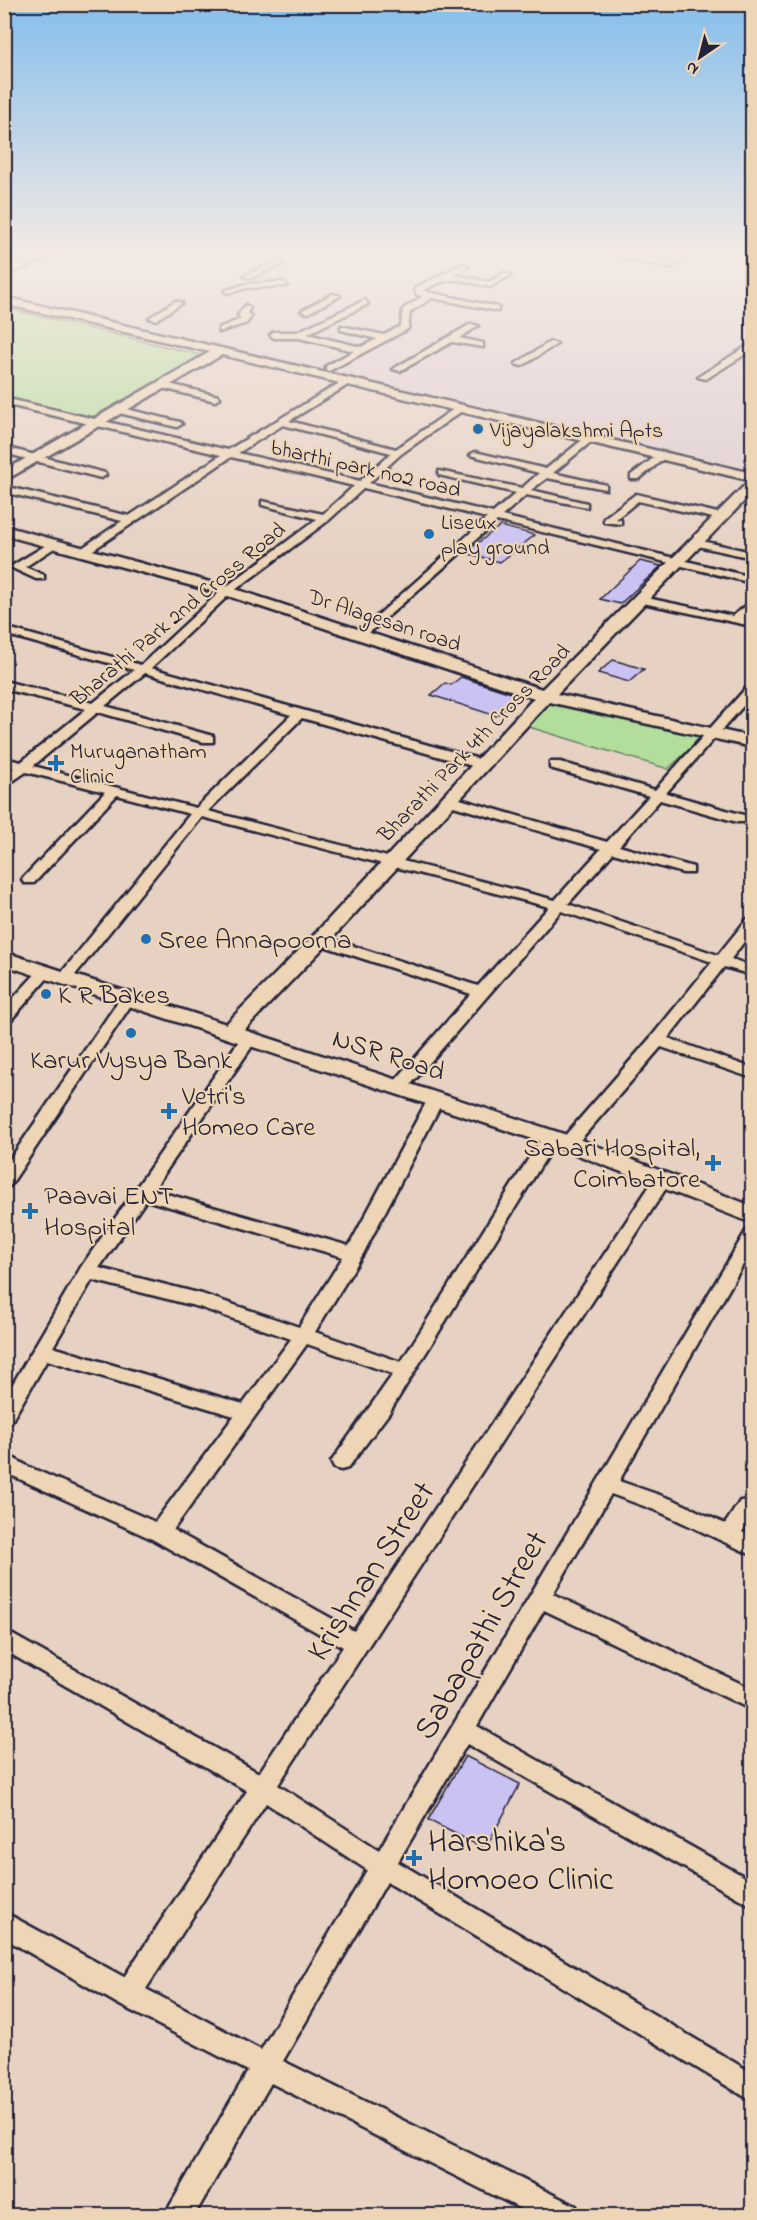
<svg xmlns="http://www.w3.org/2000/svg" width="757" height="2220" font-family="'Indie Flower',sans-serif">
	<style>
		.built { fill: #deccd1 }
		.green { fill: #b3dd9a; stroke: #6a806a; stroke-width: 1.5 }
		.building { fill: #cbc2f4; stroke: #22223b; stroke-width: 1.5 }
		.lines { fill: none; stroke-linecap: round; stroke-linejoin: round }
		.street-casing { stroke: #22223b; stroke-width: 5 }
		.secondary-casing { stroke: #22223b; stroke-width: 5 }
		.street { fill: #edd5b5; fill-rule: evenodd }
		.secondary { fill: #edd5b5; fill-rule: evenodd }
		.poi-dot { fill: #1f6fb2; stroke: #edd5b5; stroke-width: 2 }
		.labels { text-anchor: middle; stroke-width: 4.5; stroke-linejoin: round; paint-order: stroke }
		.far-poi-label { font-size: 22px; fill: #22223b; stroke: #edd5b5; text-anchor: start }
		.far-street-label { font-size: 22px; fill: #22223b; stroke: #edd5b5 }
		.poi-label { font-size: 27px; fill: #22223b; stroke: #edd5b5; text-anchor: start }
		.street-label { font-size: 27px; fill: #22223b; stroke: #edd5b5 }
		.near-street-label { font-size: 33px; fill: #22223b; stroke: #edd5b5 }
		.near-poi-label { font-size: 33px; fill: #22223b; stroke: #edd5b5; text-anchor: start }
	</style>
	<rect width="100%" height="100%" fill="#e6d1c2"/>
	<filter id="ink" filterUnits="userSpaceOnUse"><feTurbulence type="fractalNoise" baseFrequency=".0167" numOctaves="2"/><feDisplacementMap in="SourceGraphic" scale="12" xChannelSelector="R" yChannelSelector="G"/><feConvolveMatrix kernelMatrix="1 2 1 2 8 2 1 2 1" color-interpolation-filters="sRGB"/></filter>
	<g filter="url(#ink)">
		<path class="built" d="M5,253H752V469L5,296Z"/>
		<path class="green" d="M5,308L205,356L88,419L5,398Z
			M548,699L706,734L668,769L529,727Z"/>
		<path class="building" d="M500,526L535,535L500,562L465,553Z
			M640,561L661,566L620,604L600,599Z
			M613,660L644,669L629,682L598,673Z
			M461,677L520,696L496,716L431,695L445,683L451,685Z
			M465,1756L520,1784L485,1849L428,1820Z"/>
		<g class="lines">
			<defs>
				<path id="street" d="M50,253H61L4,275V270Z
					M600,253H617L670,263L686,253H695L671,268Z
					M276,262L283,264L251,278L244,276Z
					M462,264L469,266L454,275L489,282L504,273L511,275L490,287C460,280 451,274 423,291L498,307V311L432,298L410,312L408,329L329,371L326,370V366L354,351L299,338H274L270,335L274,332H297L365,300L368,304L307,334L361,347L377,339L341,330V326L384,335L401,326L403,309L423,296L417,295L415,288Z
					M284,282L287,286L247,288L228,293L224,291L247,284Z
					M333,294L340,296L308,313L301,311Z
					M175,301L182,303L156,320L149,318Z
					M246,305L250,308L247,313L251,316L247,323L219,332V328L241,319L238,315Z
					M471,324L478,326L459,338L483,343V347L452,342L400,371L393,369Z
					M550,342L557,344L522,366L515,364Z
					M752,343V350L706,379L698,377Z
					M348,378L351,379V383L289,421L396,449L458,406L466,408L401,454L369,483L493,513L516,493L439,475V471L522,488L539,473L470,455L475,452L546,469L586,437H592V441L553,473L606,485V489L547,478L531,490L587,503V507L526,495L502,516L752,577V583L497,521L362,639L356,635L358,633L487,518L364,488L329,520L231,593L151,668L486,761L487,764L481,768L476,767L302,718L208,811L555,900L601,849L443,803V797H453L607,842L649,796L550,768V762H560L655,790L748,686L752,685V696L666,793L747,816V822H737L660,800L619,846L693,867V873H683L613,853L568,904L718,955L747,919L752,918V931L731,959L752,966V975L724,967L668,1038L752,1068V1078L661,1047L574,1147H562L560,1143L562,1139L652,1036L712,962L561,911L406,1090H394L392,1086L394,1082L471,994L315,943L313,940L315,937H325L478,986L549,907L202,817L71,980L66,982L58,977L190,814L117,795L34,883H24L22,880L24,877L105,792L26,772L4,787V776L14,768L4,766V758L21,762L86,709L4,689V681L93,703L134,670L4,634V627L141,665L223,589L317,519L262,505V501L323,514L354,486L231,457L90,552H82V548L122,521L4,492V486L129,516L221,455L4,404V398L228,450ZM283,425L391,453L360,481L238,453ZM145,673L291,715L196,808L33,766L98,712L203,742H213V736L105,706Z
					M161,382L218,396L220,398L215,401L158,387V383Z
					M118,407L180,422L182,424L177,427L115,412V408Z
					M4,447L105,473L106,475L101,478L4,453Z
					M659,454L667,456L639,479H631V475Z
					M636,494L726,515L727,517L722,520L638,501L616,519L621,520V524L604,522V518Z
					M697,540L747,551L748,553L743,556L693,545L692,543Z
					M53,541L62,543L25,567L44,575V579H36L10,567Z
					M642,597L733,616L752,601V610L744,618L752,620V626L638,602L636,600Z
					M46,966L51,968L54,971L51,974L10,1021L4,1023V1008L41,968Z
					M127,994L135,999L10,1186L4,1188V1168L122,996Z
					M249,1034L257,1039L153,1190L349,1246L428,1099L436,1094L442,1095L444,1099L363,1254L315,1332L401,1362L544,1134H556L558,1138L389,1413L348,1468L341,1470L334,1468L331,1462L393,1374L307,1344L173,1530L354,1631L657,1175L663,1173L672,1179L278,1785L379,1850L746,1231L752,1229V1249L619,1481L674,1500L725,1524L740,1501L752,1500V1516L742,1532L752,1537V1555L660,1512L611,1494L553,1594L752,1689V1710L544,1610L477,1726L752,1881V1906L467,1744L398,1862L752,2073V2101L387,1882L283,2061L576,2206L580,2216H535L271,2083L194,2216H164L248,2071L118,2004L4,1938V1912L124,1977L247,1791L4,1650V1630L259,1773L343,1647L152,1539L4,1472V1453L29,1467L155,1522L234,1416L47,1360L11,1422L4,1424V1399L81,1267L243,1035ZM146,1200L343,1257L299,1327L202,1294L99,1268ZM92,1280L199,1307L291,1339L243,1404L53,1347ZM266,1803L367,1870L261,2050L146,1989Z"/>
				<path id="secondary" d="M4,297L752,473V481L222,355L4,481V471L210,352L4,304Z
					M752,482V493L557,694L752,737V747L549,702L327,944L244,1030L576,1138L752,1206V1223L560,1148L4,965V952L226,1024L313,936L534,698L222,594L4,535V526L232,588L542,689L747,483Z"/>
			</defs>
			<use href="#street" class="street-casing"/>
			<use href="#secondary" class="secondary-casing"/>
			<use href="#street" class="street"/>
			<use href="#secondary" class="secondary"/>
		</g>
	</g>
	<linearGradient id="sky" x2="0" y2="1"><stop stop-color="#85beec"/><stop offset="0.45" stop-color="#f4eae4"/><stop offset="1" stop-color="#f4eae4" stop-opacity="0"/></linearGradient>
	<rect width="757" height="564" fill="url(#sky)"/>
	<g class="poi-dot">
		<circle cx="478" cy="429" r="6"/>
		<circle cx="429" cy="534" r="6"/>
		<path d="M53 754h6v6h6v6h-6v6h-6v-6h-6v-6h6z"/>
		<circle cx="146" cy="939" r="6"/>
		<circle cx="46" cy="994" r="6"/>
		<circle cx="131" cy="1033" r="6"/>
		<path d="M166 1102h6v6h6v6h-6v6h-6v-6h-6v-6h6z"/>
		<path d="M710 1154h6v6h6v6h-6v6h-6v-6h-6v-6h6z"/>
		<path d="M27 1202h6v6h6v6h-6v6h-6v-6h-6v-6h6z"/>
		<path d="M411 1849h6v6h6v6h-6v6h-6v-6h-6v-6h6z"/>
	</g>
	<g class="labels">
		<g class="far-poi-label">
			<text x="490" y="437">Vijayalakshmi Apts</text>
			<text x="441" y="529">Liseux<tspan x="441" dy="25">play ground</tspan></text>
			<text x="70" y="758">Muruganatham<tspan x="70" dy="25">Clinic</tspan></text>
		</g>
		<g class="far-street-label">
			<text transform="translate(366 467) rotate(13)" y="8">bharthi park no2 road</text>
			<text transform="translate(177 613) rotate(-40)" y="8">Bharathi Park 2nd Cross Road</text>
			<text transform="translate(385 619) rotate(18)" y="8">Dr Alagesan road</text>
			<text transform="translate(473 742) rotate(-46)" y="8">Bharathi Park 4th Cross Road</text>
		</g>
		<g class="poi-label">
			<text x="158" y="948">Sree Annapoorna</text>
			<text x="58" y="1003">K R Bakes</text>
			<text x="131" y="1068" text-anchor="middle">Karur Vysya Bank</text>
			<text x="182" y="1104">Vetri's<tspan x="182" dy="31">Homeo Care</tspan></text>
			<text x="700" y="1156" text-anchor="end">Sabari Hospital,<tspan x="700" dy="31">Coimbatore</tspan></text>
			<text x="44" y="1204">Paavai ENT<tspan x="44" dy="31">Hospital</tspan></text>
		</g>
		<g class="street-label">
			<text transform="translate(389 1054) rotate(18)" y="9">NSR Road</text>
		</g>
		<g class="near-street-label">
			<text transform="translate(369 1570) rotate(-57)" y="12">Krishnan Street</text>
			<text transform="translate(479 1634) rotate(-60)" y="12">Sabapathi Street</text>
		</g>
		<g class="near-poi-label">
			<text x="428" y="1851">Harshika's<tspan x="428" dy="38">Homoeo Clinic</tspan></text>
		</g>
	</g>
	<rect width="757" height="2220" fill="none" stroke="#edd5b5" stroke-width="24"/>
	<rect x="12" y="12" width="733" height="2196" fill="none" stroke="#22223b" stroke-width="2" filter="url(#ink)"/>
	<g transform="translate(700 57) rotate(215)" stroke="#edd5b5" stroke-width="4.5" paint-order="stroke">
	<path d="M0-4.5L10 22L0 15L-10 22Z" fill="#22223b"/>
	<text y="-9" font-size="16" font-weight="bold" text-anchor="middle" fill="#22223b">N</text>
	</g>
</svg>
